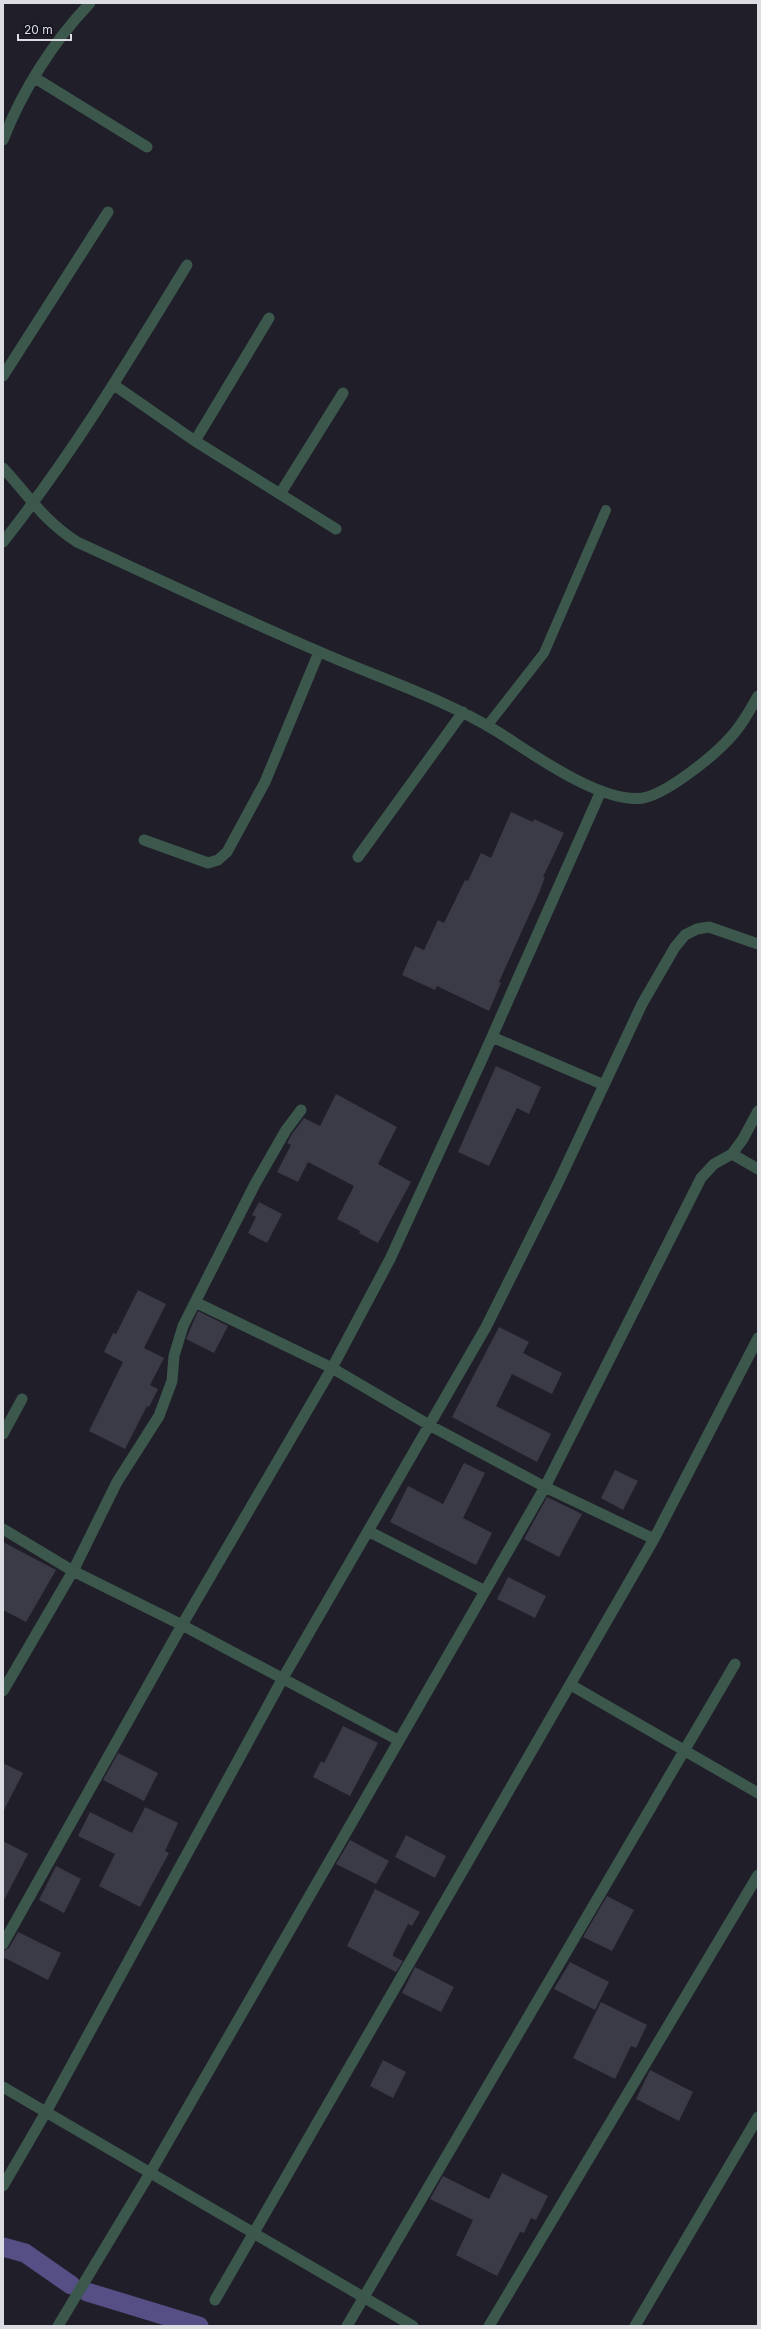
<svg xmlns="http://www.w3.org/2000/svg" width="761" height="2329" font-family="Inter,sans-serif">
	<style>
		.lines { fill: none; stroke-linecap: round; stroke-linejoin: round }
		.canal { stroke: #554f85; stroke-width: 19 }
		.building { fill: #3b3a47 }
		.service { stroke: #3c584c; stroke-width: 10 }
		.minor { stroke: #3c584c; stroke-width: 11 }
		.tertiary { stroke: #3c584c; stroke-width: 11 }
	</style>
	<rect width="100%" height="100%" fill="#1f1e29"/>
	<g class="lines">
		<path class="canal" d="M3,2247L25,2253L71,2285
			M87,2292L199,2326"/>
	</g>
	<path class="building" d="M511,812L533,822L534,819L564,833L543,877H545L539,893L499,982L501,983L489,1011L437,986L435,990L402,975L415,946L424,950L438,920L444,923L465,880L468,881L481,853L491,858Z
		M496,1066L541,1087L529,1114L517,1108L489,1166L458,1152Z
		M336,1094L397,1127L378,1164L411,1182L378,1243L359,1233L360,1231L337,1219L354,1186L308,1162L298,1182L277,1172L291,1145L287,1143L292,1134L304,1118L320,1126Z
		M259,1202L282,1214L267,1243L248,1233L256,1217L252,1215Z
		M138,1290L166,1304L144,1348L164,1358L150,1385L158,1389L149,1407L147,1406L125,1449L89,1431L123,1362L104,1352L113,1333L116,1334Z
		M198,1311L228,1326L214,1353L186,1339Z
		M499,1327L529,1342L523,1353L562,1373L552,1394L512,1374L496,1406L551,1434L537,1462L452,1417Z
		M464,1463L485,1473L463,1518L492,1533L476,1565L390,1522L408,1486L443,1504Z
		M615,1470L638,1481L623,1510L601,1498Z
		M547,1497L582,1514L559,1557L524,1539Z
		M3,1542L56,1570L26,1622L3,1610Z
		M508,1577L546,1596L535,1618L497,1599Z
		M343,1726L378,1743L350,1796L313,1777L321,1761L324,1763Z
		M118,1753L158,1773L144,1801L103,1780Z
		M3,1763L23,1773L3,1812Z
		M145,1807L178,1823L165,1851L169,1853L140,1907L99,1886L115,1854L78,1836L90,1812L132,1833Z
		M406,1835L446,1856L435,1878L395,1857Z
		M350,1840L389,1861L376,1884L336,1864Z
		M3,1841L28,1854L3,1902Z
		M56,1866L81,1879L64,1913L39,1900Z
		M375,1889L420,1912L412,1926L408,1924L393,1954V1956L403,1961L396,1972L347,1946Z
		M607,1896L634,1910L612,1951L583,1937Z
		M18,1932L61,1953L48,1980L3,1957V1951L9,1948Z
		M570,1962L609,1982L595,2010L554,1989Z
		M415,1967L454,1987L441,2012L402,1993Z
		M601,2002L647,2025L636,2048L631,2046L615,2079L573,2058Z
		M383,2060L406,2072L393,2098L370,2086Z
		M650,2070L693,2092L679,2121L636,2099Z
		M502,2173L548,2196L536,2220L531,2218L524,2233L520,2232L497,2276L456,2255L473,2220L430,2199L443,2176L489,2199Z"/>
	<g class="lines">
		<path class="service" d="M487,726L544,653L606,510"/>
		<path class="minor" d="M35,78L147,147
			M3,140C22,91 53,42 90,3
			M3,376L108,212
			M114,385L195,441L336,529
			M195,441L269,318
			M3,468C30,497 42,519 77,542C158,579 238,617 320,652C379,678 442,698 498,732C533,754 601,804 643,798C666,794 711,758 727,741C740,728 749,712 758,696
			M280,494L343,393
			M3,542C72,455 129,360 187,265
			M144,840L208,863L218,860L227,852L265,782L319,652
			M358,857L463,712
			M492,1037L604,1085
			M732,1154L758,1169
			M195,1302L332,1368L429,1425L545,1487L654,1539
			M3,1434L22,1399
			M3,1529L73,1571L182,1625L398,1740
			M368,1531L485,1591
			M571,1685L758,1793
			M3,1691L73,1571L117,1482L159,1416L172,1381L174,1356L183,1326L255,1184L286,1130L301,1110
			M3,1944L182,1625L332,1368L390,1259L483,1057L601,791
			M3,2186L46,2112L283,1678L486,1327L558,1183L642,1004L675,947L685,935L697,929L709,927L758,944
			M215,2300L654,1539L758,1338
			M58,2326L150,2173L545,1487L701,1178L714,1164L732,1154L743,1139L758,1111
			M347,2326L735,1664
			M489,2326L758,1875
			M635,2326L758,2117"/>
		<path class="tertiary" d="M3,2087L413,2326"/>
	</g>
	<rect width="761" height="2329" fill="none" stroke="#dcdce3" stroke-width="8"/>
	<path d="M18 34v6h53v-6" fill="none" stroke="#dcdce3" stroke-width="2"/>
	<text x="24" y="34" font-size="12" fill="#dcdce3" stroke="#15151f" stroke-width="3" paint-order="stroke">20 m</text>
</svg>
